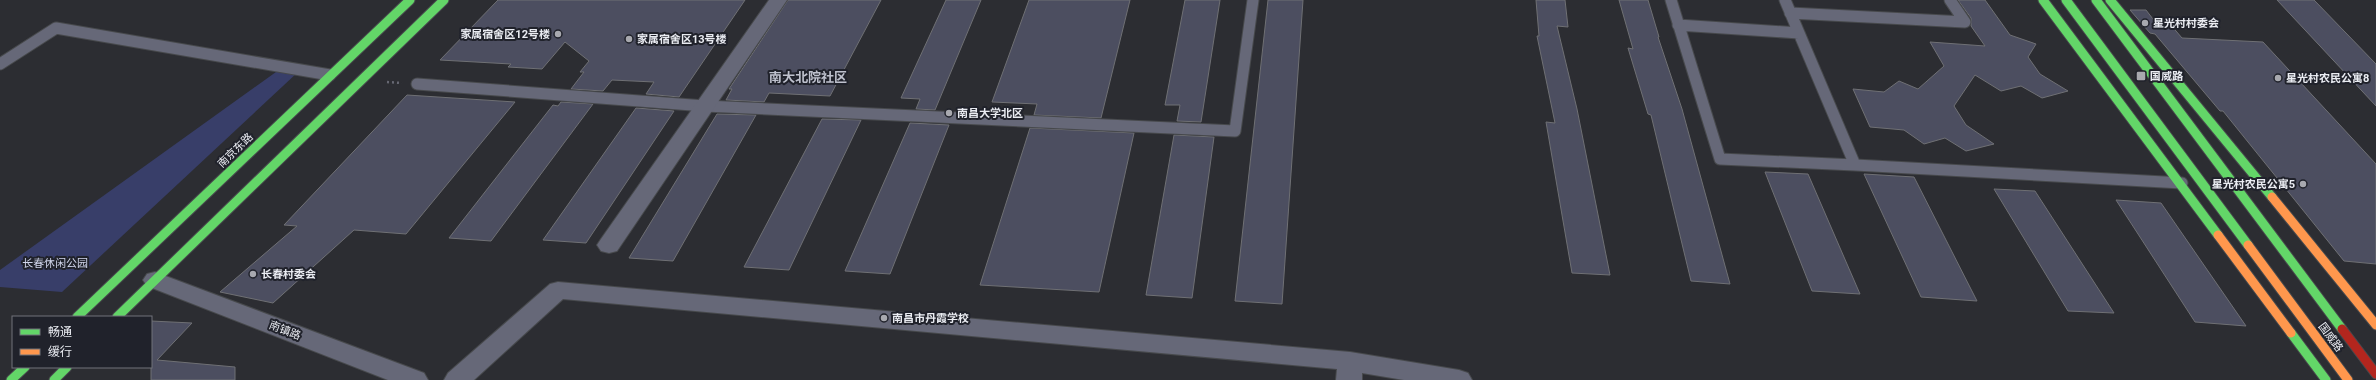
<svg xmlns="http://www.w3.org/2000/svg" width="2376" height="380" font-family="Roboto,'Noto Sans SC',sans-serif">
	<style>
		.green { fill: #383e69 }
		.building { fill: #4c4e60; stroke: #6f7074 }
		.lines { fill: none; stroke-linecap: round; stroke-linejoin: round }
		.lane-casing { stroke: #47494c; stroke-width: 13 }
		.street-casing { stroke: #47494c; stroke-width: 2 }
		.fast-casing { stroke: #47494c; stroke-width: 11 }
		.slow-casing { stroke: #47494c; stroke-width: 11 }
		.jam-casing { stroke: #47494c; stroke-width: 11 }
		.path { stroke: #676873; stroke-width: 2.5; stroke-dasharray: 2 3; stroke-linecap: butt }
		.lane { stroke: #666878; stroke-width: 11 }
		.street { fill: #666878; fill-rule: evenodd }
		.fast { stroke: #63d668; stroke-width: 9 }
		.slow { stroke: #ff974d; stroke-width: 9 }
		.jam { stroke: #b3261e; stroke-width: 9 }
		.poi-dot { fill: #a8a9af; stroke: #20222b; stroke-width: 1.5 }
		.labels { text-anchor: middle; stroke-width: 4; stroke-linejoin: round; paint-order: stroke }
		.poi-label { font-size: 11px; font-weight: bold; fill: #eaecf2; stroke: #20222b; text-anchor: start }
		.street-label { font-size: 11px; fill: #eaecf2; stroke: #20222b }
		.park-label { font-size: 11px; fill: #d2d7ed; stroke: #20222b }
		.quarter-label { font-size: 13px; font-weight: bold; fill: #bec1cd; stroke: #20222b }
	</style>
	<rect width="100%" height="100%" fill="#2c2d32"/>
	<path class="green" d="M276,72H298L62,292L0,287V270Z"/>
	<path class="building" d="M498,0H745L679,97L646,94L654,82L612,80L603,91L571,89L584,72H580L589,61L565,42L542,69L508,67L511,64L440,60Z
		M788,0H881L830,96L769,93L764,102L726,100L732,89H729Z
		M946,0H981L935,110L916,109L920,99L901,98Z
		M1029,0H1130L1101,118L1034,115L1037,104L992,102Z
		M1185,0H1220L1201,122L1177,121L1180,105H1165Z
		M1268,0H1303L1282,304L1235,301Z
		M1536,0H1565L1568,27L1557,26L1577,109L1610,275L1572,273L1546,122L1555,123L1537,36H1539Z
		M1619,0H1648L1659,37H1658L1682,109L1730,284L1691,281L1651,115L1648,114L1628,48L1633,49Z
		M1958,0H1985L2010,35L2036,44L2028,57L2040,74L2068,91L2042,98L2021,86L2001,91L1975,75L1954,106L1966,125L1994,144L1966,151L1945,138L1924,144L1904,130L1870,127L1853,89L1884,92L1899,81L1918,89L1944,66L1930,42L1985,46L1971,26V18Z
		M2277,0H2314L2376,64V106Z
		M2130,10H2146L2156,23L2170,24L2182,38L2263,42L2376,164V264L2344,261L2223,111H2220L2155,34L2150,33Z
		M407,95L515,102L406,234L354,230L273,303L220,292L297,226L284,225Z
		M561,102L593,104L491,241L449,238L553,105L558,106Z
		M636,108L674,111L586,243L543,240Z
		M717,114L756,115L673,261L629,258Z
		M822,119L861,120L789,270L744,267Z
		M910,123L949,125L890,274L845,271Z
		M1030,128L1134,133L1099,292L980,285Z
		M1174,135L1214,137L1192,298L1146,295Z
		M1765,172L1808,174L1860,294L1812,291Z
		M1864,174L1914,177L1977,301L1921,297Z
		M1994,189L2035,191L2114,313L2068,311Z
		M2116,200L2161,203L2246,326L2195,322Z
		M151,321L192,323L157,360L235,367V380H151Z"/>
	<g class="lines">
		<defs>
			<path id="lane" d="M1671,0L1720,159L1855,165
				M1785,0L1855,165L2182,183
				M1790,13L1965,22L1950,0
				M1678,25L1799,33
				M0,64L56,28L330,75
				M417,84L705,106L1235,131L1253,0"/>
			<path id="street" d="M769,0H787L617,251L609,253L601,251L597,245L601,239Z
				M155,272L424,373L428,380H388L147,286L143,280L147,274Z
				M558,282L1350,352L1459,370L1468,373L1472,380H1404L1362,373V380H1336L1337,369L563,299L474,380H444L448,373L550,284Z"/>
			<path id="fast" d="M2043,0L2218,235
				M2066,0L2248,245
				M2096,0L2342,329
				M2110,0L2272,197
				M77,317L410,0
				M117,317L444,0
				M2291,333L2326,380
				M11,380L25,367
				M54,380L67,367"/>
			<path id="slow" d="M2272,197L2376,325
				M2218,235L2291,333
				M2248,245L2348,380"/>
			<path id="jam" d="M2342,329L2376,374"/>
		</defs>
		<use href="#lane" class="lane-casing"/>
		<use href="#street" class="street-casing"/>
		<use href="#fast" class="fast-casing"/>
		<use href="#slow" class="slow-casing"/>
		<use href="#jam" class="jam-casing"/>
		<path class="path" d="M387,82L402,83"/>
		<use href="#lane" class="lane"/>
		<use href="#street" class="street"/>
		<use href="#fast" class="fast"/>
		<use href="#slow" class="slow"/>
		<use href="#jam" class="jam"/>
	</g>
	<g class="poi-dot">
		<circle cx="2145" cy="23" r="4"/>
		<circle cx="558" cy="34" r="4"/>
		<circle cx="629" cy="39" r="4"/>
		<rect x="2136" y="71" width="10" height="10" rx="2"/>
		<circle cx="2278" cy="78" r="4"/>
		<circle cx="949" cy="113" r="4"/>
		<circle cx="2303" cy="184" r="4"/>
		<circle cx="253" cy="274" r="4"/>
		<circle cx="884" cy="318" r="4"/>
	</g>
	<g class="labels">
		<g class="poi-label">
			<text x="2153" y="27">星光村村委会</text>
			<text x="550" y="38" text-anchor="end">家属宿舍区12号楼</text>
			<text x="637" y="43">家属宿舍区13号楼</text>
			<text x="2150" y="80">国威路</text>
			<text x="2286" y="82">星光村农民公寓8</text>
			<text x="957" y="117">南昌大学北区</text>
			<text x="2295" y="188" text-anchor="end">星光村农民公寓5</text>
			<text x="261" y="278">长春村委会</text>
			<text x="892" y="322">南昌市丹霞学校</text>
		</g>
		<g class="street-label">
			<text transform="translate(235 150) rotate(-44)" y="4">南京东路</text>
			<text transform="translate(285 330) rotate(21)" y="4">南镇路</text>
			<text transform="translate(2331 337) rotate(53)" y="4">国威路</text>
		</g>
		<g class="park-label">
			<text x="55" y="267">长春休闲公园</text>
		</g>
		<g class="quarter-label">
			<text x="808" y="82">南大北院社区</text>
		</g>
	</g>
	<rect x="12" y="316" width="140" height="52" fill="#20222b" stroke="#71737b"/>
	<rect x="20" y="329" width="20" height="6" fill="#63d668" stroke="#71737b"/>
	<text x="48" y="336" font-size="12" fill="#eaecf2">畅通</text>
	<rect x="20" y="349" width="20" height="6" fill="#ff974d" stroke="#71737b"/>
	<text x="48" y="356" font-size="12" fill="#eaecf2">缓行</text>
</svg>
